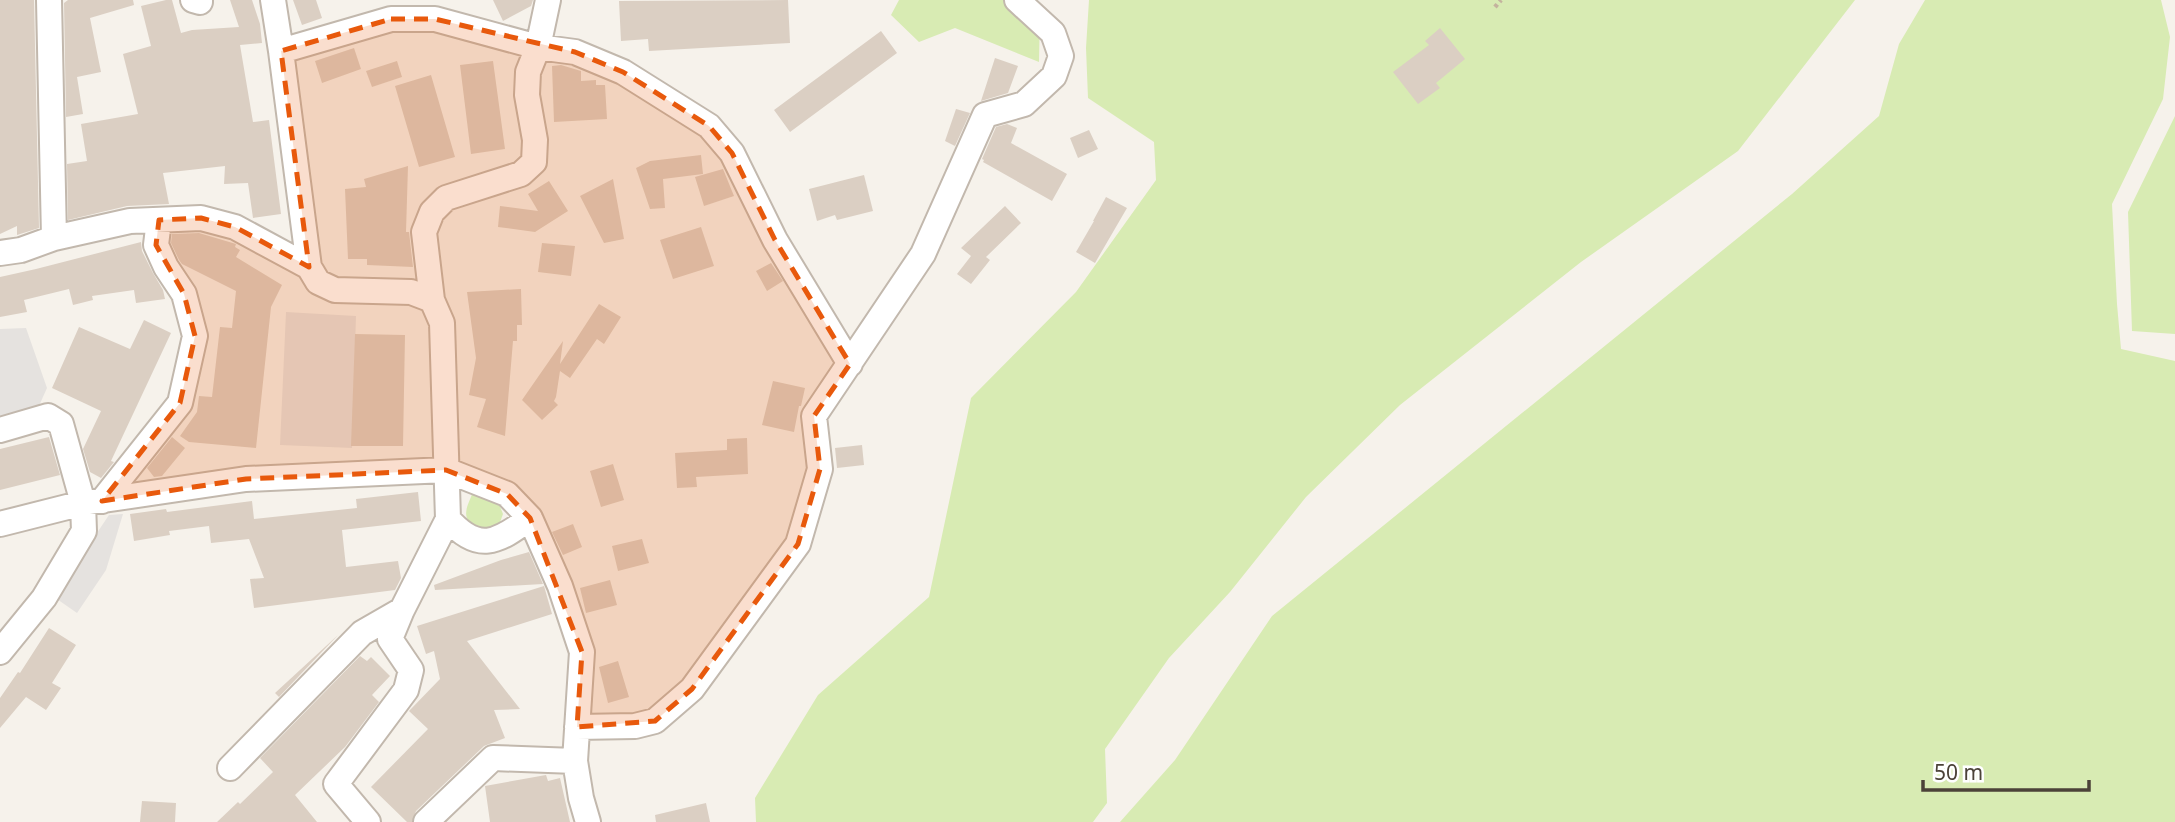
<svg xmlns="http://www.w3.org/2000/svg" width="2175" height="822" font-family="'Noto Sans',sans-serif">
	<style>
		.green { fill: #d8ebb3 }
		.parking { fill: #e5e2df }
		.building { fill: #dbcfc3 }
		.lines { fill: none; stroke-linecap: round; stroke-linejoin: round }
		.minor-casing { stroke: #c2b8ad; stroke-width: 28 }
		.path { stroke: #c4b39e; stroke-width: 4.5; stroke-dasharray: 3.5 3.5; stroke-linecap: butt }
		.minor { stroke: #fff; stroke-width: 24 }
		.marked { fill: #e8590c; fill-opacity: 0.2; stroke: #e8590c; stroke-width: 5; stroke-dasharray: 14 9; stroke-linejoin: round }
	</style>
	<rect width="100%" height="100%" fill="#f6f2eb"/>
	<path class="green" d="M899,0H1015L1040,12L1039,62L955,28L919,42L891,15Z
		M1089,0H1855L1738,151L1581,262L1400,405L1306,497L1230,592L1169,658L1105,749L1107,803L1093,822H756L755,798L818,695L929,597L971,398L1076,292L1156,180L1154,142L1088,98L1086,48Z
		M1925,0H2161L2170,37L2163,99L2112,204L2117,304L2121,349L2175,361V822H1120L1175,760L1272,616L1792,194L1879,116L1899,44Z
		M2175,116V334L2132,331L2128,212Z
		M473,492L499,504L503,514L499,525L478,532C461,516 465,512 473,492Z"/>
	<path class="parking" d="M286,312L356,316L352,448L280,445Z
		M26,328L47,388L38,408L0,419V329Z
		M123,514L106,570L77,613L54,597L109,515Z"/>
	<path class="building" d="M0,0H34L39,228L17,235V226L0,234Z
		M68,0H133L134,5L90,18L101,72L77,77L83,114L66,117L64,3Z
		M166,0H172L181,33L192,30L239,27L230,0H252L260,24L262,43L240,45L253,122L269,120L281,214L253,218L248,183L224,184L225,166L163,173L169,204L127,206L68,220L67,164L87,161L81,124L138,114L123,54L151,46L141,6Z
		M293,0H316L322,18L302,25Z
		M493,0H533L531,6L503,21Z
		M788,0L790,43L649,51L648,39L621,41L619,1Z
		M1440,28L1465,59L1436,83L1440,88L1418,104L1393,72L1429,45L1425,41Z
		M881,31L897,53L790,132L774,110Z
		M354,48L361,69L322,83L315,61Z
		M995,58L1018,66L1008,93L981,101Z
		M397,61L402,77L372,87L366,71Z
		M493,61L505,149L471,154L460,65Z
		M561,65L581,71V81L596,80V85H605L607,119L554,122L552,66Z
		M431,75L455,157L419,167L395,86Z
		M956,109L970,113L955,146L945,141Z
		M1007,124L1017,128L1011,143L1067,174L1052,201L983,162L984,160L982,159L996,127Z
		M1089,130L1098,149L1078,158L1070,138Z
		M701,155L703,174L663,179L665,208L650,209L636,168L650,161Z
		M408,166L406,232H409L413,267L367,265V259H348L345,189L366,187L364,179Z
		M723,169L734,196L704,206L695,177Z
		M864,175L873,211L837,220L835,215L817,221L809,189Z
		M613,179L624,239L604,243L580,196Z
		M549,181L568,211L535,232L498,227L500,206L538,211L528,194Z
		M1106,197L1127,208L1095,263L1076,252L1094,221H1093Z
		M1005,206L1021,223L986,257L990,260L971,284L957,274L971,256L961,248Z
		M701,227L714,266L673,279L660,240Z
		M199,233L236,244L235,247L240,250L236,257L282,285L271,307L256,448L189,442L180,436L197,412L199,396L212,397L220,327L232,328L236,291L182,264L179,260L171,243L172,234Z
		M141,242L142,251L153,273L163,290L165,299L136,303L134,290L92,296L93,300L73,305L69,289L24,300L27,312L0,317V277L36,269Z
		M542,243L575,246L571,276L538,272Z
		M771,263L783,281L767,291L756,271Z
		M521,289L522,325H517V341H513L505,436L477,427L486,399L469,395L476,358L467,292Z
		M599,304L621,317L604,344L597,339L570,378L560,371L556,397L554,401L558,405L542,420L522,400L563,341L560,364Z
		M144,320L171,333L111,461L114,462L101,478L90,472L83,449L101,411L52,388L79,327L130,349Z
		M355,334L405,335L403,446H351Z
		M773,381L805,388L801,406H799L794,432L762,425Z
		M49,437L60,475L0,490V449Z
		M172,437L185,448L162,476L154,477L147,468Z
		M747,438L748,474L696,477L697,487L677,488L675,453L727,450V439Z
		M862,445L864,465L837,468L835,448Z
		M613,464L624,500L601,507L590,471Z
		M418,492L421,521L342,530L346,567L398,561L401,578L395,590L254,608L250,579L264,578L249,539L211,543L209,526L169,531L170,535L134,541L130,514L166,509L167,512L252,501L254,519L357,508L356,499Z
		M573,524L582,547L563,555L552,532Z
		M642,539L649,563L618,571L612,546Z
		M529,552L543,584L435,590L434,585L501,560Z
		M610,580L617,605L586,613L580,588Z
		M544,586L552,614L467,641L520,709L494,710L505,738L484,746L416,811L412,822H407L371,787L428,729L409,711L440,679L434,651L426,654L417,626Z
		M49,628L76,645L52,683L61,688L46,710L26,697L0,728V698L18,672L20,673Z
		M338,635L279,697L275,693Z
		M360,656L367,661L371,657L390,676L372,695L379,702L345,747L295,795L317,822H217L238,802L240,804L273,772L260,758Z
		M618,661L629,697L608,703L599,667Z
		M546,775L548,781L560,778L570,822H490L485,786Z
		M142,801L176,803L175,822H140Z
		M706,803L710,822H656L655,815Z"/>
	<g class="lines">
		<defs>
			<path id="minor" d="M49,0L54,238
				M193,0L200,2V0
				M273,0L281,51L309,267L318,282L335,290L411,292L432,300L442,323L448,519L402,610L390,639L411,670L406,690L336,784L368,822
				M281,51L391,19H435L538,47L575,52L623,72L709,126L732,153L775,240L850,364
				M0,253L21,250L54,238L130,221L201,218L235,227L309,267
				M432,300L424,232L432,212L446,198L521,174L534,162L535,140L527,95L528,72L538,47L548,0
				M0,430L48,416L61,424L83,503L84,531L44,598L0,652
				M102,501L180,403L195,336L184,294L166,267L156,245L159,220
				M448,519C478,553 497,543 530,518
				M0,524L83,503L246,479L446,470L507,494L530,518L560,586L582,652L575,761L581,798L588,822
				M577,727L635,726L655,721L692,689L798,544L820,469L814,416L923,254L985,115L1024,104L1054,76L1061,56L1053,33L1017,0
				M230,768L362,633L402,610
				M426,822L493,758L575,761"/>
		</defs>
		<use href="#minor" class="minor-casing"/>
		<path class="path" d="M1495,7L1501,0"/>
		<use href="#minor" class="minor"/>
	</g>
	<path class="marked" d="M391,19H435L575,52L623,72L709,126L732,153L775,240L850,364L814,416L820,469L798,544L692,689L655,721L577,727L582,652L530,518L507,494L446,470L246,479L102,501L180,403L195,336L184,294L156,245L159,220L201,218L235,227L309,267L281,51Z"/>
	<path d="M1923 780v10h166v-10" fill="none" stroke="#4b4238" stroke-width="3.5"/>
	<text x="1934" y="780" font-size="21" fill="#4b4238" stroke="#ffffff" stroke-width="5" paint-order="stroke">50 m</text>
</svg>
